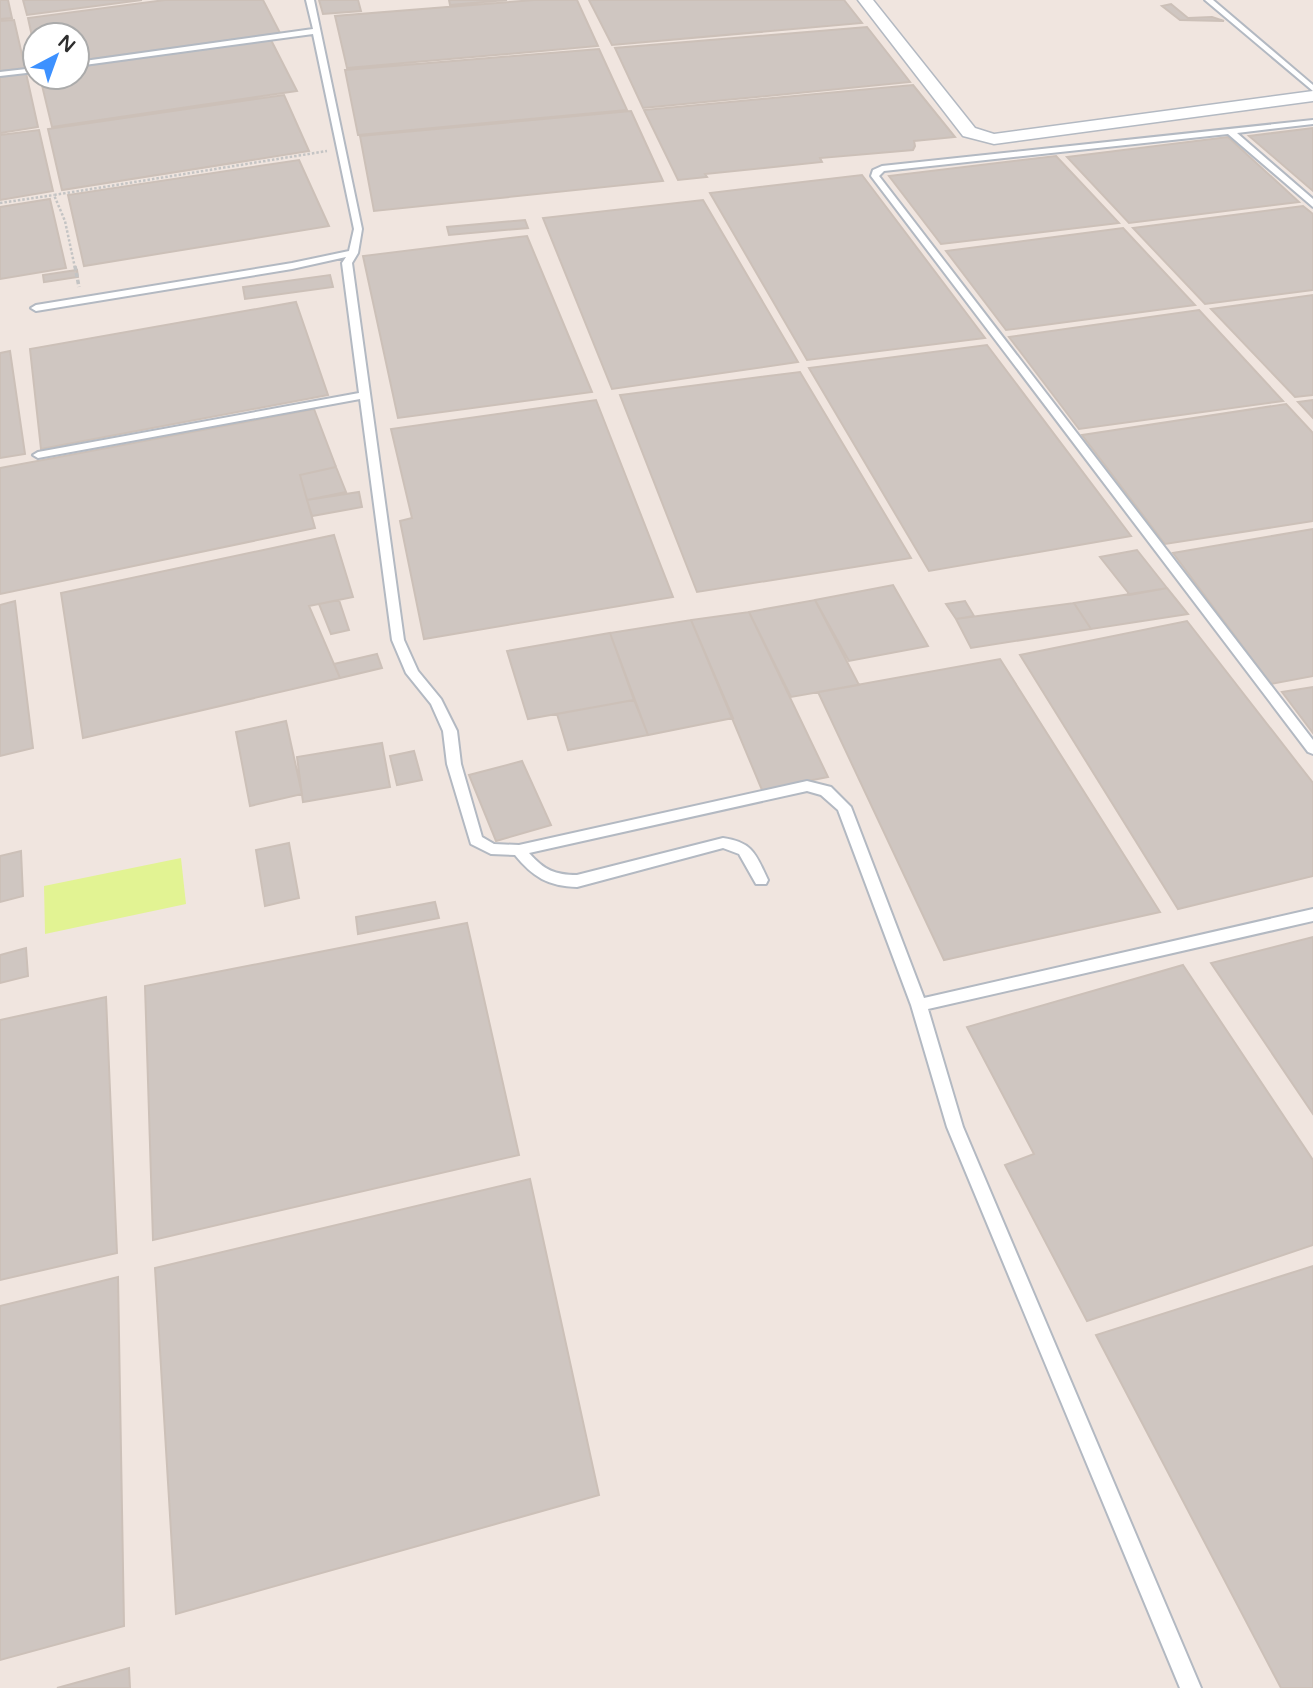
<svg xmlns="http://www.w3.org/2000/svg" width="1313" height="1688" font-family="'Varela Round',sans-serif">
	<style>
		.pitch { fill: #e2f393 }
		.building { fill: #cfc6c1; stroke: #ccc0b8; stroke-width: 2 }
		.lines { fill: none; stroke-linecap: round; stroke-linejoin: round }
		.lane-casing { stroke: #b3b9c2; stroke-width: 4 }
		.street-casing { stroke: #b3b9c2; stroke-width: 3 }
		.path-far1 { stroke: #c4c4c4; stroke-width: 2.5; stroke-dasharray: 2.5 2; stroke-linecap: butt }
		.path { stroke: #c4c4c4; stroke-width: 3.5; stroke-dasharray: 4.5 2.5; stroke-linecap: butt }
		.lane { fill: #fff; fill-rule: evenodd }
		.street { fill: #fff; fill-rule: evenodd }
	</style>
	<rect width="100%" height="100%" fill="#f0e5df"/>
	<path class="pitch" d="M181,858L186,904L45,934L44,886Z"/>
	<path class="building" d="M0,0H8L12,18L0,19Z
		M23,0H142L27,15Z
		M165,0H263L280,33L77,61V35H35V50L28,18Z
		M319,0H358L361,11L323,14Z
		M449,0H507L450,5Z
		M534,0H577L598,46L347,68L335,16Z
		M589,0H844L862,23L612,45Z
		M1171,4L1188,18L1212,17L1224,21L1180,20L1162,6Z
		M14,20L25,68L0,71V21Z
		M867,27L910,82L643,108L615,48Z
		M271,40L297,91L52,127L40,77H77V67Z
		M599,49L627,110L358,135L345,70Z
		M26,73L38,127L0,133V77Z
		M913,85L955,137L914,141L915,146L913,150L820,158L822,162L705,174L707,177L678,180L644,110Z
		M284,95L309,151L62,190L48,129Z
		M631,111L663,181L374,211L360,136Z
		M1313,128V191L1249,136Z
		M39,130L53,191L0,200V135Z
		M1228,137L1299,202L1129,223L1067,157Z
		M1056,156L1119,223L941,244L889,176Z
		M299,160L329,226L84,266L68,195Z
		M862,175L985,338L807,360L710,193Z
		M50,199L66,268L0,279V207Z
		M703,200L798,362L612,389L543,218Z
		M1303,206L1313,214V290L1205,304L1133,228Z
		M525,220L528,228L449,235L447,227Z
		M1123,228L1195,305L1006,330L946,251Z
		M527,236L592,392L398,418L363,256Z
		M77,270L78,277L44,282L43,275Z
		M330,275L333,287L245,299L243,287Z
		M1313,295V395L1295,397L1211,309Z
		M296,302L328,395L41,449L30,349Z
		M1199,310L1283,401L1079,429L1009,337Z
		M987,345L1131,536L929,571L809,368Z
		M10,351L25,454L0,458V353Z
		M800,372L911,558L697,592L620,395Z
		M596,400L673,597L424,639L400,521L412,518L391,429Z
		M1313,400V418L1298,402Z
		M1286,404L1313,433V521L1165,544L1082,435Z
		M314,409L336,467L300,475L315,528L0,594V468Z
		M336,467L346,492L307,500L300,475Z
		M359,492L362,507L312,516L307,500Z
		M1313,529V676L1271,684L1173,553Z
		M334,535L353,597L309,606L340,678L83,738L61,593Z
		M1137,550L1167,588L1130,595L1100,557Z
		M893,585L928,646L849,661L815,600Z
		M1167,588L1188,614L1091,629L1074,603Z
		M339,600L349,630L331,634L319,604Z
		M815,600L859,685L791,697L749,612Z
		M15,601L33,748L0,756V605Z
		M965,601L974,616L956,619L946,604Z
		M1074,603L1091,629L971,648L956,619Z
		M749,612L828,777L762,790L691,620Z
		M691,620L733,718L648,735L610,633Z
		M1187,621L1313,783V876L1178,909L1020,655Z
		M610,633L634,700L528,719L507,651Z
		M377,654L382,668L340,678L334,664Z
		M1000,659L1160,912L944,960L818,692Z
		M1313,687V733L1282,692Z
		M634,700L648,735L568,750L557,714Z
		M286,721L302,794L250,806L236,732Z
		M382,743L390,787L303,802L297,757Z
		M414,751L422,780L397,785L390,756Z
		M522,761L551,825L496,841L469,775Z
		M289,843L299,898L265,906L256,850Z
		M21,851L23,896L0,902V856Z
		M435,902L439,918L358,934L356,917Z
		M467,923L519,1155L153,1240L145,986Z
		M1313,937V1114L1211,963Z
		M26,948L28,976L0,983V955Z
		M1183,965L1313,1160V1245L1087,1321L1005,1165L1034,1154L967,1027Z
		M106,997L117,1253L0,1280V1020Z
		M530,1179L599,1495L176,1614L155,1268Z
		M1313,1266V1688H1281L1096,1335Z
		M118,1277L124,1626L0,1660V1306Z
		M129,1668L130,1688H57Z"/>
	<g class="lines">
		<defs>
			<path id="lane" d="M306,0H314L362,229L358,253L352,263L404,640L418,671L441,699L457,731L461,764L482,837L494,844L519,845L807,781L831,787L851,807L924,998L1313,909V921L928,1009L963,1127L1201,1688H1180L947,1127L911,1005L838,810L821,795L807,791L529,853C544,870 555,875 577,875L723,838C753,842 756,855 768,880L766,884H756L739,854L723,848L577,887C548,886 533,877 515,855L491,854L471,844L447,764L443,731L431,704L406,673L392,640L360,399L38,458L33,455L38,452L359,393L342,263L346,257L292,269L36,311L31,308L36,305L292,263L349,251L354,229L313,34L77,66V62L313,29Z
				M1205,0H1213L1313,85V91Z
				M35,68V72L0,76V72Z
				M1313,120V124L1237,133L1313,199V207L1228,134L884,171L879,176L1313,740V754L1308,752L871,176L873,170L882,166Z"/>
			<path id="street" d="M858,0H873L975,128L994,134L1313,91V101L994,144L963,136Z"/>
		</defs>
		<use href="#lane" class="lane-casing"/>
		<use href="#street" class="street-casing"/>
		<path class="path-far1" d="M0,203L54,195
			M75,268L65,221L54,195L327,151"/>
		<path class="path" d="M75,266L79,287"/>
		<use href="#lane" class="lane"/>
		<use href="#street" class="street"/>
	</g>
	<g transform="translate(56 56) rotate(41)"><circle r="33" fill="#ffffff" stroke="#ababab" stroke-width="2"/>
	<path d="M0-5L12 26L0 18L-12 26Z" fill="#3d91ff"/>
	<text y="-10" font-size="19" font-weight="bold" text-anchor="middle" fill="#2e2e2e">N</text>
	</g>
</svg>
